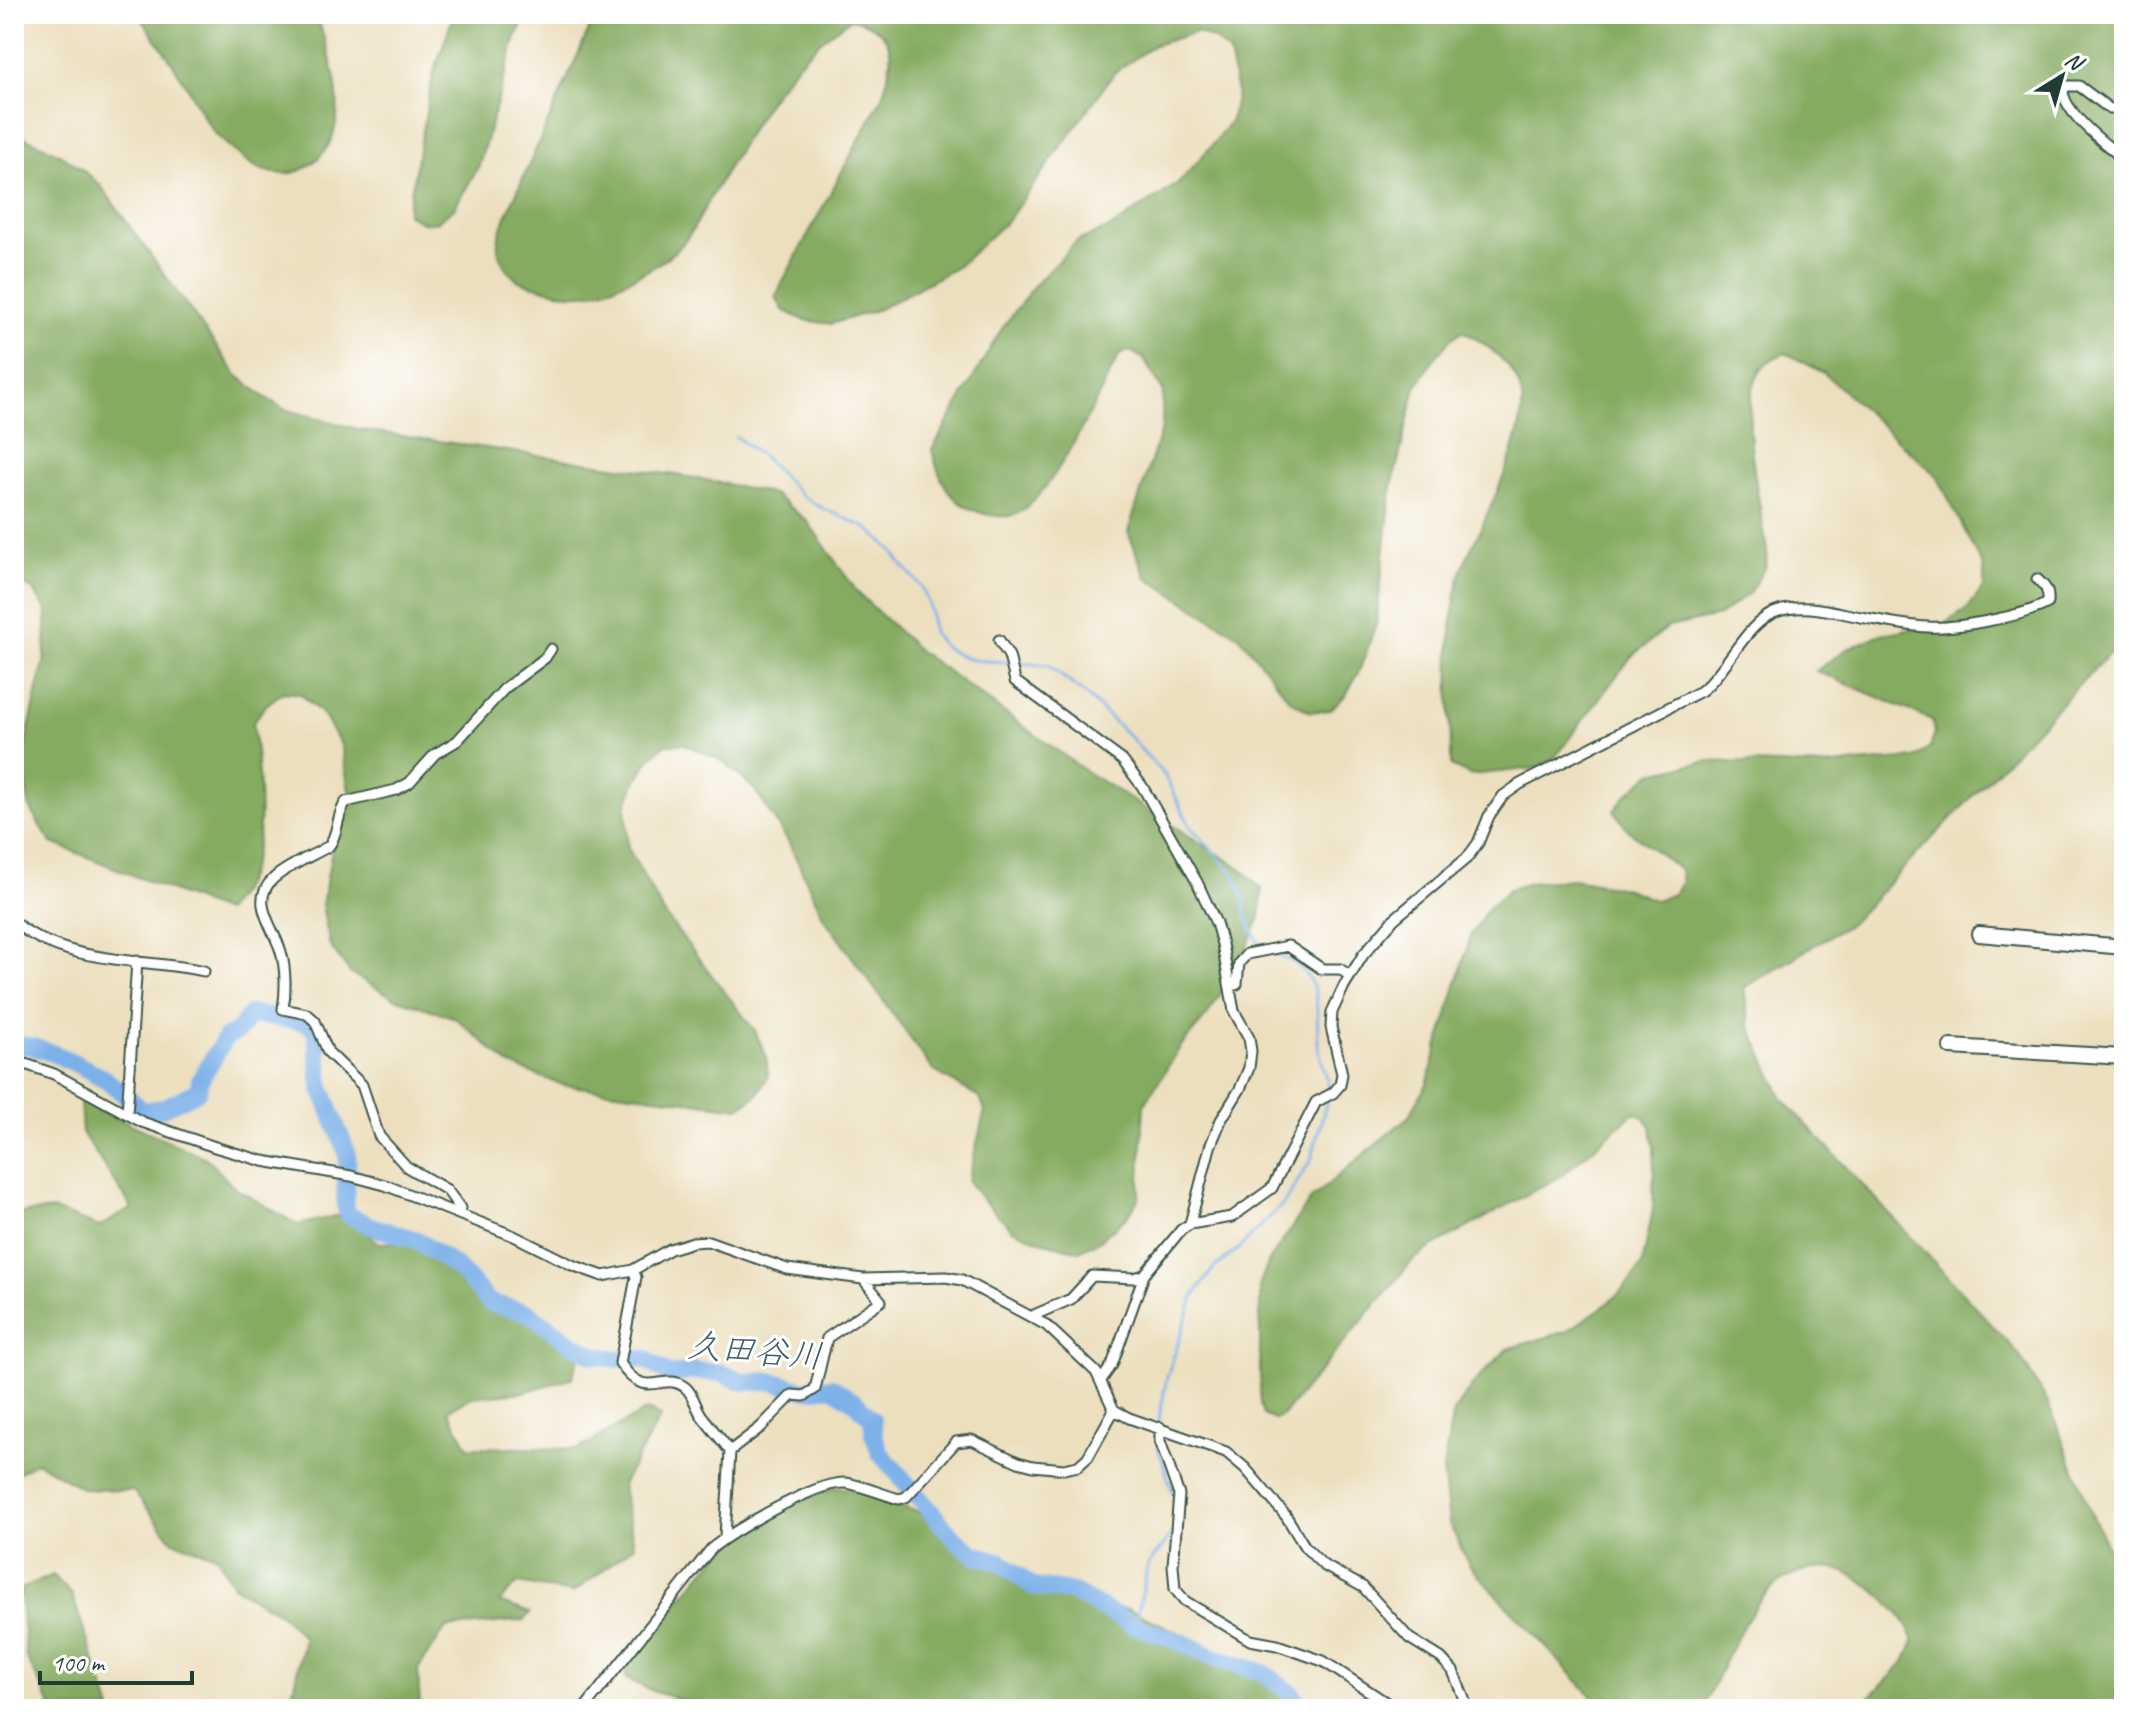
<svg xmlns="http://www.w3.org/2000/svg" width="2138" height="1723" font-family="Caveat,'Klee One',sans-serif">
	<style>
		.forest { fill: #85ab60; stroke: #52744a; stroke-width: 2 }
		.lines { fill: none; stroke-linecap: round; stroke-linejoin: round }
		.stream { stroke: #7bb0e9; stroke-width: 3 }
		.river { stroke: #7bb0e9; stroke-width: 18 }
		.street-casing { stroke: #3e5549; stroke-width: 13 }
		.secondary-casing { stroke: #3e5549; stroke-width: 18 }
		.street { stroke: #fff; stroke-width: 9 }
		.secondary { stroke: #fff; stroke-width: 14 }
		.labels { text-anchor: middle; stroke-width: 6; stroke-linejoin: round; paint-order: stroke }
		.water-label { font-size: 34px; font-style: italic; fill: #3b606a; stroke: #fff }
	</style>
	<rect width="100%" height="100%" fill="#fff"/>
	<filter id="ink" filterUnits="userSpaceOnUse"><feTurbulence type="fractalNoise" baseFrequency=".0125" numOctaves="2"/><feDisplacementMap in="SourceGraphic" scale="16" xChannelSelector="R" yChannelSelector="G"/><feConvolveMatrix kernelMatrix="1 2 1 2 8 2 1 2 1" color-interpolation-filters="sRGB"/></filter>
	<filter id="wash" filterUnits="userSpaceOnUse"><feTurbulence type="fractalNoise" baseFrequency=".006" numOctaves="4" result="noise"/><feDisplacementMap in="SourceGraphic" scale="32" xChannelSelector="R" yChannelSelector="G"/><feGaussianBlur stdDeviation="1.8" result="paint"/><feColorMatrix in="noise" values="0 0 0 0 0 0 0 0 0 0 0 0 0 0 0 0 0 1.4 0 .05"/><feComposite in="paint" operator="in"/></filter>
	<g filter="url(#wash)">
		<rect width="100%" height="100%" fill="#ecdfbe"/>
		<path class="forest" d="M138,14H316C332,60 361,139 303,169C287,177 266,174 251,164C239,155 224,143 214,132C203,118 195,100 186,85C171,60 155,37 138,14Z
			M454,14H527L516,37L478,168L454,208L436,222L424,223L407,214L433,75Z
			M590,14H2124V638L1851,923L1744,988L1750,1027L1783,1099L2018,1353L2047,1401L2093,1517L2124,1582V1709H1858L1905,1662L1914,1642C1907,1617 1884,1597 1863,1582C1825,1554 1777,1572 1753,1610C1733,1641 1718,1676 1702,1709H1604L1469,1565L1449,1523L1443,1469L1453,1412L1474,1383L1507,1349L1567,1331L1610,1302L1627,1285L1642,1265L1653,1209L1654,1149L1651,1125L1642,1116L1634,1113L1561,1176L1430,1248L1412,1261L1284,1414L1275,1420L1263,1415L1260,1404V1283L1269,1261L1311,1199L1409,1116L1427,1084L1471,935L1488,908L1510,889L1530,883L1573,879L1624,888L1657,901L1673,894L1682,882L1680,870L1627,829L1614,811L1625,796L1652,773L1708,761L1821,766L1915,758L1930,748L1935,733L1932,720L1816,671L1845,650L1881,634L1944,624L1967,609L1984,587V568L1937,476L1824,373L1786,353C1768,358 1758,370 1753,388C1742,426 1761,509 1767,551L1766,566L1749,593L1719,616L1668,627L1632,656L1555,757L1537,768L1470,775L1451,766C1451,704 1444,637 1460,576C1463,563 1471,549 1477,537C1492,504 1526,433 1522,397C1518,367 1487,343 1462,331L1451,339L1433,360L1416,387L1392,486L1376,625L1360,669L1346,695L1330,710L1310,712L1290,700L1240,637L1146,577L1128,532L1162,427L1163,391L1143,358L1130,351L1120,354C1098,394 1056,492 1018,513C1006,519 988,516 976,511C948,502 939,478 932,450L999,333L1032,288L1077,241L1110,228L1179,183L1213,144L1231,120L1237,93L1229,53L1215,40L1197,32L1154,45L1115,72L1008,220L957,267L879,309L831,324L804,320L783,310L776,297L782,283L882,97C895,58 899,29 851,19C788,57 751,128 715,190C705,206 696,228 684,242C661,268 603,297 569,294C553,292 537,287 522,282C509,277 496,256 498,242C499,235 503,226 505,219L591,25Z
			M14,133C49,147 72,158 100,185L237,375L263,396L284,409L361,430L696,478L773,494L807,521L858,593L918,650L1084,770L1239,867L1262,889L1260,917L1241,961L1207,1016L1181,1046L1144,1105L1139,1198L1128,1216L1099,1241L1079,1251L1040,1241L1012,1229L982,1199L968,1181L985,1110L980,1098L933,1070L824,918L788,841L755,790L723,761L684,744H666L649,759L636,781L626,806L628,848L665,915L755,1031L766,1056L768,1076L757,1095L739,1108L563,1085L508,1064L456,1018L395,998L350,973L330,946L322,905L332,850L350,796L341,745L324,716L301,694L283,692L265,706L253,723C258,773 269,841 243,887C238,896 231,904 225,912L52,843L40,826L29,805L22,759L44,663L47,611L34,591L14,577Z
			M80,1101L206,1158L235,1188L298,1225L345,1214L379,1243H413L442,1261L483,1303L542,1318L581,1351L572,1378L523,1392L472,1397L448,1410L468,1447L578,1449L647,1410L661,1416L622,1485L634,1546L573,1593L518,1583L499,1602L530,1613L524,1620L446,1628L418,1669L420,1709H339L333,1705L332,1709H289L304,1638L281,1614L233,1586L217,1556L173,1541L133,1491L83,1489L37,1462L14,1475V1214L54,1210L99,1227L132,1208L82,1133Z
			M834,1487L853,1489L932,1517L948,1529L967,1551L1002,1566L1035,1592L1062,1594L1088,1603L1130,1610L1208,1646L1311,1709H691L696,1704L655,1692L625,1678L630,1657L730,1541L760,1517Z
			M53,1575L72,1595L111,1709H53L26,1657L20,1589Z"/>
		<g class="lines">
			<path class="stream" d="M736,437L765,458L801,495L822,508L867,528L891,549L902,565L922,587L929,605L933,633L943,646L956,654L973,660L1048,665L1086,695L1130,737L1165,776L1190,826L1235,875L1243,895L1246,917L1258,941L1265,948
				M1272,952C1279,957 1287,959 1294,963C1323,982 1316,1014 1318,1043C1319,1060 1329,1076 1329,1092
				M1158,1424L1167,1377L1194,1295L1214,1268L1238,1249L1284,1203L1311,1160L1327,1100
				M1158,1447L1173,1493
				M1135,1626L1148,1565L1171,1535"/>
			<path class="river" d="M14,1046C36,1041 83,1067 103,1078C117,1087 130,1100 143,1111L163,1108L198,1091L200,1080L226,1037L238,1031L251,1014L307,1022L316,1032L321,1087L347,1153C349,1174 342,1193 347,1214L373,1227L417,1240L459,1269L490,1303L529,1313L571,1343L593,1355L616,1359H645L670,1375L693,1371L721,1373L743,1382L769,1381L806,1390L832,1387L856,1403L872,1419L874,1436L880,1453L953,1537L974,1554L1001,1562L1033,1587L1072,1592L1135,1626L1166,1636L1211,1656L1264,1673L1291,1693L1304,1709"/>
		</g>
	</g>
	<g filter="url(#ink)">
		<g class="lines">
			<defs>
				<path id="street" d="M2124,109H2110L2079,86H2067L2063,90C2063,112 2107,146 2124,159
					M999,640L1009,656L1015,681L1122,760L1142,786L1197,882L1216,923L1222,944L1234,1011L1249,1038L1251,1051L1249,1068L1240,1089L1221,1120L1210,1147L1190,1224
					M14,922C66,965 141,958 204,971
					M1230,987L1237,984L1239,963L1247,954L1288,946L1322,969H1340L1350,976
					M14,1060L54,1074L142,1122L218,1148L263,1161L351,1176L385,1185L514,1236L572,1265L603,1276L633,1270L670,1249L693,1242L708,1241L787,1269L863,1279L946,1277L962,1280L1046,1325L1096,1372L1114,1410L1129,1418L1226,1452L1245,1468L1286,1516L1305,1547L1323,1565L1363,1587L1409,1638L1441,1658L1453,1671L1468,1709
					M127,1114L137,961
					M459,1214L460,1208L447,1190L407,1167L379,1136L362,1085L328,1052L315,1021L307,1014L283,1009C286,992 286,969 281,952C274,927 248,901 274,878C289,865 312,856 329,846C339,833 336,815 346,802L396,790L409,783L435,754L457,741L505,688L545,658L551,649
					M633,1270L636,1277L620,1363C646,1404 664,1369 686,1388C693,1394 696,1408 702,1416C711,1428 721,1439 730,1451L725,1537
					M1032,1316L1071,1299L1092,1276L1134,1278L1144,1275
					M1102,1379L1112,1365L1144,1275L1181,1230L1190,1224L1232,1217L1272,1188L1316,1102L1333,1093L1340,1085L1342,1074L1331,1027L1332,1012L1344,986L1363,955L1394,919L1467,858L1478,843L1489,816L1503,796L1520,784L1701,691C1727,671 1746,622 1776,612C1803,602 1834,612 1861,617C1883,621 1905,626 1928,627C1956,629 2024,616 2048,603C2049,591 2046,587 2037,579
					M1160,1427V1441L1179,1495L1173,1565L1175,1589L1185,1601L1250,1640L1277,1645L1323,1661L1396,1709
					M730,1451L761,1427L792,1395L804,1396L815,1389L827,1338L881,1301L863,1279
					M584,1709L711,1549C732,1531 817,1481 845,1483C858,1484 884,1495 899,1499L906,1497L956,1442L972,1440L1018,1462L1033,1466L1064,1469L1078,1466L1088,1457L1114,1410"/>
				<path id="secondary" d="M1979,934L2124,947
					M1951,1047L2124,1057"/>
			</defs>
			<use href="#street" class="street-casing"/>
			<use href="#secondary" class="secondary-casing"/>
			<use href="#street" class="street"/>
			<use href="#secondary" class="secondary"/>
		</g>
	</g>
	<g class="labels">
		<g class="water-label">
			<text transform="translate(755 1350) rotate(5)" y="12">久田谷川</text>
		</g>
	</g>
	<rect width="2138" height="1723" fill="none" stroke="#fff" stroke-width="48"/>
	<g transform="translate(2062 76) rotate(37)" stroke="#ffffff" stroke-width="6" paint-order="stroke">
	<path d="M0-6L14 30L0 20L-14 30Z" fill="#1f3d34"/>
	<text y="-12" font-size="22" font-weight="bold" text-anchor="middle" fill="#1f3d34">N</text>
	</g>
	<path d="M40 1671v12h152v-12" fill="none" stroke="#1f3d34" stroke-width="4"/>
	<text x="52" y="1671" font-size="24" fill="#1f3d34" stroke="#ffffff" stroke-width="6" paint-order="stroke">100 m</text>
</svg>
